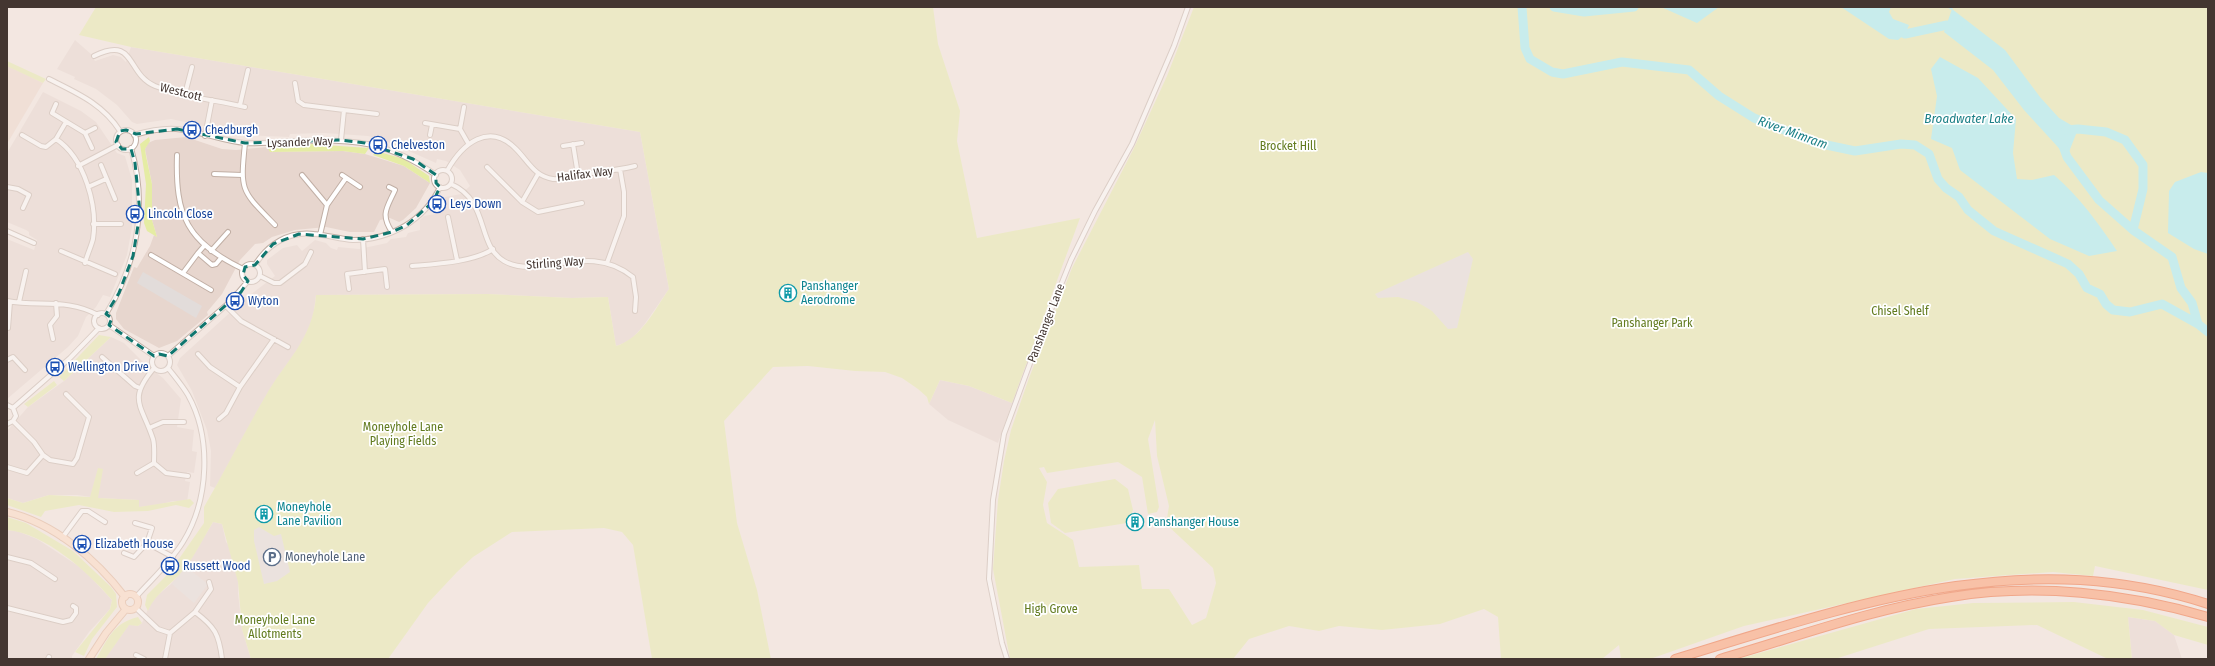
<svg xmlns="http://www.w3.org/2000/svg" width="2215" height="666" font-family="'Fira Sans Condensed',sans-serif">
	<style>
		.residential { fill: #e7d6ce }
		.education { fill: #eed6c8 }
		.green { fill: #e5eca4; fill-rule: evenodd }
		.parking { fill: #e2dcda }
		.water { fill: #94f2f8 }
		.lines { fill: none; stroke-linecap: round; stroke-linejoin: round }
		.stream { stroke: #94f2f8; stroke-width: 1.5 }
		.river { stroke: #94f2f8; stroke-width: 9 }
		.street-casing { stroke: #c1afa5; stroke-width: 6 }
		.secondary-casing { stroke: #dfad8e; stroke-width: 8 }
		.highway-casing { stroke: #ee591f; stroke-width: 10 }
		.street { stroke: #fff; stroke-width: 4 }
		.secondary { stroke: #ffd9be; stroke-width: 6 }
		.highway { stroke: #ff925f; stroke-width: 8 }
		.marked { fill: none; stroke: #0f766e; stroke-width: 3; stroke-dasharray: 8 5; stroke-linejoin: round }
		.labels { text-anchor: middle; stroke-width: 3.5; stroke-linejoin: round; paint-order: stroke }
		.street-label { font-size: 12px; fill: #443631; stroke: #fff }
		.transit-label { font-size: 12px; fill: #164399; stroke: #fff; text-anchor: start }
		.park-label { font-size: 12px; fill: #627b1f; stroke: #fff }
		.culture-label { font-size: 12px; fill: #0d838f; stroke: #fff; text-anchor: start }
		.service-label { font-size: 12px; fill: #4e5e75; stroke: #fff; text-anchor: start }
		.water-label { font-size: 13px; font-style: italic; fill: #1c8087; stroke: #fff }
	</style>
	<rect width="100%" height="100%" fill="#f3e7e1"/>
	<path class="residential" d="M75,40L91,54L95,61L113,55L121,57L126,62L131,47L640,132L669,289L644,325L630,341L616,346L608,297L572,298L488,294L316,295L313,319L307,334L215,488L210,486L211,451L207,430L192,391L177,365L180,358L246,298L275,276L267,264V260L283,248L297,245L302,251L315,240L326,243L331,248L337,250L338,247L359,249L387,243L391,239L406,237L408,233L420,230V220L424,216L435,214L439,209L438,204L443,203L445,197L461,194L470,186L460,170L446,161L437,159L436,163L386,141L368,136L324,133L290,134L289,137L245,135L171,119L137,124L132,122L117,105L96,89L74,79L75,77L57,69Z
		M43,92L81,111L96,122L117,153L125,156L132,180V227L127,255L110,297L103,295L96,307L86,317L78,336L68,347L7,399V239L34,250L37,240L29,235V232L26,230L7,222V153Z
		M186,137L222,149L236,150L267,147L271,152L343,151L365,154L404,166L430,183L416,208L403,220L399,222L390,218L380,220L374,232H350L326,227L295,230L272,237L263,243L255,244L240,260L222,294L207,312L208,315L177,341L159,348L124,329L116,319V313L134,267L137,268L150,246L154,235L157,237L152,220V184L145,149L148,143L155,140Z
		M111,337L124,343L147,366L163,378L181,399L177,427L194,430L192,451L197,452L194,473L187,472L185,481L190,482L187,502L173,501L155,506L139,507V500L98,498L77,495H49L23,503L7,498V431L28,407L64,381Z
		M940,380L969,386L1012,403L998,443L948,420L929,404Z
		M213,522L222,524L226,542L231,547L239,564L238,593L242,629L251,659L105,658L129,624L138,626L142,623L152,600L171,584L186,567Z
		M7,530L17,531L37,539L83,569L112,600L110,609L89,632L72,656V659H7Z
		M2128,617L2155,621L2161,625L2174,635L2182,659H2132Z"/>
	<path class="education" d="M7,64L43,83L7,144Z"/>
	<path class="green" d="M96,7H933L938,44L960,111L957,141L977,238L1080,218L1012,403L969,386L940,380L929,404L927,397L918,389L902,378L885,372L855,371L808,366L773,367L724,421L737,523L757,590L771,659H652L633,545L622,532L604,528L512,532L473,557L457,572L428,603L388,659H251L242,629L238,582L222,524L213,522C204,537 196,553 186,567C174,583 155,593 148,611L145,605L147,595L169,573L204,523V507C225,471 244,433 265,397C285,361 313,340 316,295L488,294L572,298L608,297L616,346C641,339 655,309 669,289L640,132L131,47L79,35Z
		M1194,7H2208V590L2095,566L2093,576L2053,572L1955,579L1744,626L1650,659H1621L1619,645L1602,659H1501L1498,617L1484,609L1440,624L1382,630L1339,626L1319,631L1289,626L1249,639L1233,659H1010L993,569L998,500L1004,461L1011,430L1029,378L1072,268L1133,150L1167,76ZM1155,420L1157,456L1169,506L1166,524L1213,568L1216,583L1206,618L1192,625L1169,589H1142L1139,565L1079,567L1073,540L1047,523L1043,505L1047,482L1039,468L1044,467L1047,473L1118,462L1142,477L1148,514L1157,512L1159,507L1148,439Z
		M7,61L46,79L43,83L7,66Z
		M149,137L150,141L145,149L146,156L152,184V220L157,237L147,231L144,223L146,184L140,144Z
		M310,144L369,148L365,154L343,151L270,152L267,147Z
		M376,151L404,159L429,176L430,183L404,166L373,155Z
		M99,335L111,337L64,381L59,377Z
		M54,381L57,385L28,407L24,404Z
		M98,468L103,469L98,498L139,500V507L190,499L194,503L189,508L176,505L148,511L114,512L79,505L45,511L41,517L7,505V498L23,503L49,495L90,497Z
		M1115,479L1128,489L1133,510L1127,523L1065,533L1051,523L1048,503L1058,489Z
		M7,517L26,523L73,551L111,587L116,594L117,607L92,639L84,656L75,652L110,609L112,600C88,572 45,533 7,530Z
		M2074,602L2143,610L2208,627V645L2174,635L2155,621L2128,617L2132,659H2108L2037,625L1929,629L1835,659H1738L1916,609L1973,603Z
		M138,617L142,623L138,626L129,625L105,659H96C108,639 113,623 138,617Z"/>
	<path class="parking" d="M1468,252L1473,259L1457,328L1448,329L1432,311L1417,302L1398,297L1378,298L1375,294Z
		M143,272L202,306L196,318L137,283Z
		M259,527L274,536L281,534L290,572L277,581L264,584L254,541V530Z
		M186,567L208,584L194,603L172,584Z"/>
	<path class="water" d="M1661,7H1719L1697,23Z
		M1841,7H1891L1889,12L1893,19L1909,25L1905,34L1898,40L1889,39Z
		M1952,9L2005,50L2040,97L2059,118L2078,129L2067,157L2024,110L1993,70L1944,32Z
		M1940,57L1978,78L2016,119L2013,153L2017,179L2032,180L2054,175C2079,196 2099,224 2117,251L2089,256L2050,239L1960,170L1952,148L1931,139L1937,96L1931,69Z
		M2201,172L2208,173V254L2194,249L2168,233L2169,191L2175,182Z"/>
	<g class="lines">
		<path class="stream" d="M1948,7L1952,9"/>
		<path class="river" d="M1522,7L1525,48L1530,59L1552,72L1563,74L1622,62L1689,70L1719,96L1754,118L1817,143L1855,151L1901,144L1915,145L1929,154L1938,179L1946,188L1959,197L1968,210L1994,231L2068,264L2079,274L2087,288L2100,294L2106,304L2113,310L2130,312L2162,304L2198,324
			M1554,7L1584,12L1634,7
			M1894,28L1905,34L1947,25L1958,26
			M2066,130L2078,129L2106,132L2125,140L2143,165V189L2133,230
			M2063,146L2067,157L2099,200L2133,230L2172,257L2181,288L2192,303L2198,324L2208,332"/>
		<defs>
			<path id="street" d="M94,56C136,35 126,74 155,86C183,97 216,100 245,107
				M49,79C77,93 103,104 120,131
				M295,83L298,101L304,105L344,110L341,140
				M185,94L192,67
				M56,104L52,113L85,133L92,148
				M240,105L248,70
				M344,110L377,114
				M425,123L460,129L468,143
				M460,129L464,107
				M116 140a10 10 0 1 1 20 0a10 10 0 1 1-20 0Z
				M85,133L95,128
				M22,135L41,146L46,147L56,139L66,122
				M134,135C148,131 162,128 176,129C200,131 222,141 245,143C263,144 280,142 297,141C355,139 387,141 436,175
				M430,135L432,125
				M205,136L212,100
				M56,139C85,158 98,207 93,239C91,247 87,255 85,263
				M245,143C240,192 241,190 275,225
				M573,144L578,175
				M563,146L582,143
				M177,155C175,216 187,242 243,269
				M101,165L115,199
				M78,166L118,145
				M487,167L522,202L538,212L582,203
				M434 179a9 9 0 1 1 18 0a9 9 0 1 1-18 0Z
				M447,171C462,144 489,121 516,149C529,162 534,176 553,179C560,180 570,176 577,175C597,172 615,171 635,166
				M214,174L242,175
				M302,175L327,205
				M342,175L360,187
				M451,184C490,201 476,245 504,261C539,281 588,240 633,277L636,297L635,311
				M7,187L18,189L29,195L23,208
				M88,187L106,179
				M389,187L395,190C387,208 380,214 392,232
				M522,202L538,174
				M448,217L457,260
				M93,224H121
				M7,231L34,243
				M320,235L327,205L346,178
				M363,239L365,272
				M204,246L198,253L212,265L216,264L221,258
				M61,251L115,274
				M211,251L228,232
				M151,255L211,290
				M607,263L624,216V192L620,169
				M242 273a9 9 0 1 1 18 0a9 9 0 1 1-18 0Z
				M255,265C268,244 289,231 314,234C327,235 340,239 353,240C390,240 425,220 440,187
				M412,266C435,264 474,262 493,249
				M183,273L198,253
				M260,276L274,283H280L305,264L311,252
				M349,289L347,274L385,269L387,287
				M7,301C39,307 67,298 98,315
				M19,302L26,271
				M226,306L241,321L288,347
				M94 321a8 8 0 1 1 16 0a8 8 0 1 1-16 0Z
				M106,314C137,264 148,206 131,148
				M109,325L154,356
				M8,328L10,302
				M53,339L50,325L57,316L56,303
				M152 362a9 9 0 1 1 18 0a9 9 0 1 1-18 0Z
				M198,354L210,367L240,387
				M168,356L231,301L248,281
				M102,357L135,386L140,388
				M7,360L13,357L25,370
				M154,368C127,400 142,405 153,439C155,446 154,456 154,463L166,473L188,476
				M7,405L13,408L16,416L13,421L7,424
				M13,408L70,358L99,328
				M219,419L226,413L240,387L274,339
				M13,421L34,442L43,455L50,460L73,464L77,458L89,417L66,394
				M149,428L163,422H184
				M7,467L27,473L43,455
				M137,473L154,463
				M62,538L82,511H88L105,522
				M147,543L173,557
				M124,553L134,557L147,543L152,528L135,523
				M7,557L31,563L55,579
				M136,597C152,579 170,563 183,542C209,500 212,438 188,395C182,385 175,377 168,368
				M7,608L63,622L71,620L76,613V608L73,606
				M136,608L158,629L170,633L195,612L211,589L209,582
				M195,612C215,627 219,634 222,659
				M136,655L144,659
				M48,659L49,657
				M165,659L170,633
				M1007,659L1002,643L989,579L993,500L1004,434L1036,347L1071,260L1095,211L1132,144L1174,46L1188,7"/>
			<path id="secondary" d="M7,512C54,523 96,559 125,597
				M122 602a8 8 0 1 1 16 0a8 8 0 1 1-16 0Z
				M89,659L106,633L126,609"/>
			<path id="highway" d="M1675,659C1852,605 2023,544 2208,604
				M1720,659C1796,637 1872,609 1951,597C2036,583 2126,593 2208,617"/>
		</defs>
		<use href="#street" class="street-casing"/>
		<use href="#secondary" class="secondary-casing"/>
		<use href="#highway" class="highway-casing"/>
		<use href="#street" class="street"/>
		<use href="#secondary" class="secondary"/>
		<use href="#highway" class="highway"/>
	</g>
	<path d="M0 0H2215V666H0ZM177,129L245,143L341,140L365,143L413,159L436,175V183L440,187L433,202L407,225L392,232L363,239L299,234L273,244L255,265L245,267L243,275L248,281L241,292L168,356L159,354L154,356L109,325L112,318L106,314L119,293L133,256L140,213L135,163L131,149H122L116,142L120,131L126,130L136,134Z" fill="#f3e7e1" fill-opacity=".55" fill-rule="evenodd"/>
	<path class="marked" d="M177,129L245,143L341,140L365,143L413,159L436,175V183L440,187L433,202L407,225L392,232L363,239L299,234L273,244L255,265L245,267L243,275L248,281L241,292L168,356L159,354L154,356L109,325L112,318L106,314L119,293L133,256L140,213L135,163L131,149H122L116,142L120,131L126,130L136,134Z"/>
	<defs>
		<symbol id="bus-ring" viewBox="-11 -11 22 22"><circle r="9.5" fill="#fff" stroke="#1a4fb4" stroke-width="1.5"/><path d="M-5-6H5V4H4V6H2V4H-2V6H-4V4H-5ZM-3.5-4V0h7V-4ZM-3.5 1.2v1.5H-2V1.2ZM2 1.2v1.5H3.5V1.2Z" fill="#1a4fb4"/></symbol>
		<symbol id="building-ring" viewBox="-11 -11 22 22"><circle r="9.5" fill="#fff" stroke="#0f9aa8" stroke-width="1.5"/><path d="M-4-6H4V6H1V3H-1V6H-4ZM-2.5-4.3h1.7v1.8h-1.7ZM.8-4.3h1.7v1.8H.8ZM-2.5-1h1.7V.8h-1.7ZM.8-1h1.7V.8H.8Z" fill="#0f9aa8"/></symbol>
		<symbol id="parking-ring" viewBox="-11 -11 22 22"><circle r="9.5" fill="#fff" stroke="#5c6f8a" stroke-width="1.5"/><path d="M-3.5-5.5H1a3.5 3.5 0 0 1 0 7H-1V5.5H-3.5ZM-1-3.4V-.6H.8a1.4 1.4 0 0 0 0-2.8Z" fill="#5c6f8a"/></symbol>
	</defs>
	<g fill-rule="evenodd">
		<use href="#bus-ring" x="182" y="120" width="20" height="20"/>
		<use href="#bus-ring" x="368" y="135" width="20" height="20"/>
		<use href="#bus-ring" x="427" y="194" width="20" height="20"/>
		<use href="#bus-ring" x="125" y="204" width="20" height="20"/>
		<use href="#building-ring" x="778" y="283" width="20" height="20"/>
		<use href="#bus-ring" x="225" y="291" width="20" height="20"/>
		<use href="#bus-ring" x="45" y="357" width="20" height="20"/>
		<use href="#building-ring" x="254" y="504" width="20" height="20"/>
		<use href="#building-ring" x="1125" y="512" width="20" height="20"/>
		<use href="#bus-ring" x="72" y="534" width="20" height="20"/>
		<use href="#parking-ring" x="262" y="547" width="20" height="20"/>
		<use href="#bus-ring" x="160" y="556" width="20" height="20"/>
	</g>
	<g class="labels">
		<g class="street-label">
			<text transform="translate(181 92) rotate(14)" y="4">Westcott</text>
			<text transform="translate(300 142) rotate(-2)" y="4">Lysander Way</text>
			<text transform="translate(585 174) rotate(-7)" y="4">Halifax Way</text>
			<text transform="translate(555 263) rotate(-4)" y="4">Stirling Way</text>
			<text transform="translate(1046 323) rotate(-69)" y="4">Panshanger Lane</text>
		</g>
		<g class="transit-label">
			<text x="205" y="134">Chedburgh</text>
			<text x="391" y="149">Chelveston</text>
			<text x="450" y="208">Leys Down</text>
			<text x="148" y="218">Lincoln Close</text>
			<text x="248" y="305">Wyton</text>
			<text x="68" y="371">Wellington Drive</text>
			<text x="95" y="548">Elizabeth House</text>
			<text x="183" y="570">Russett Wood</text>
		</g>
		<g class="park-label">
			<text x="1288" y="150">Brocket Hill</text>
			<text x="1900" y="315">Chisel Shelf</text>
			<text x="1652" y="327">Panshanger Park</text>
			<text x="403" y="431">Moneyhole Lane<tspan x="403" dy="14">Playing Fields</tspan></text>
			<text x="1051" y="613">High Grove</text>
			<text x="275" y="624">Moneyhole Lane<tspan x="275" dy="14">Allotments</tspan></text>
		</g>
		<g class="culture-label">
			<text x="801" y="290">Panshanger<tspan x="801" dy="14">Aerodrome</tspan></text>
			<text x="277" y="511">Moneyhole<tspan x="277" dy="14">Lane Pavilion</tspan></text>
			<text x="1148" y="526">Panshanger House</text>
		</g>
		<g class="service-label">
			<text x="285" y="561">Moneyhole Lane</text>
		</g>
		<g class="water-label">
			<text x="1969" y="123">Broadwater Lake</text>
			<text transform="translate(1793 132) rotate(20)" y="5">River Mimram</text>
		</g>
	</g>
	<rect width="2215" height="666" fill="none" stroke="#443631" stroke-width="16"/>
</svg>
